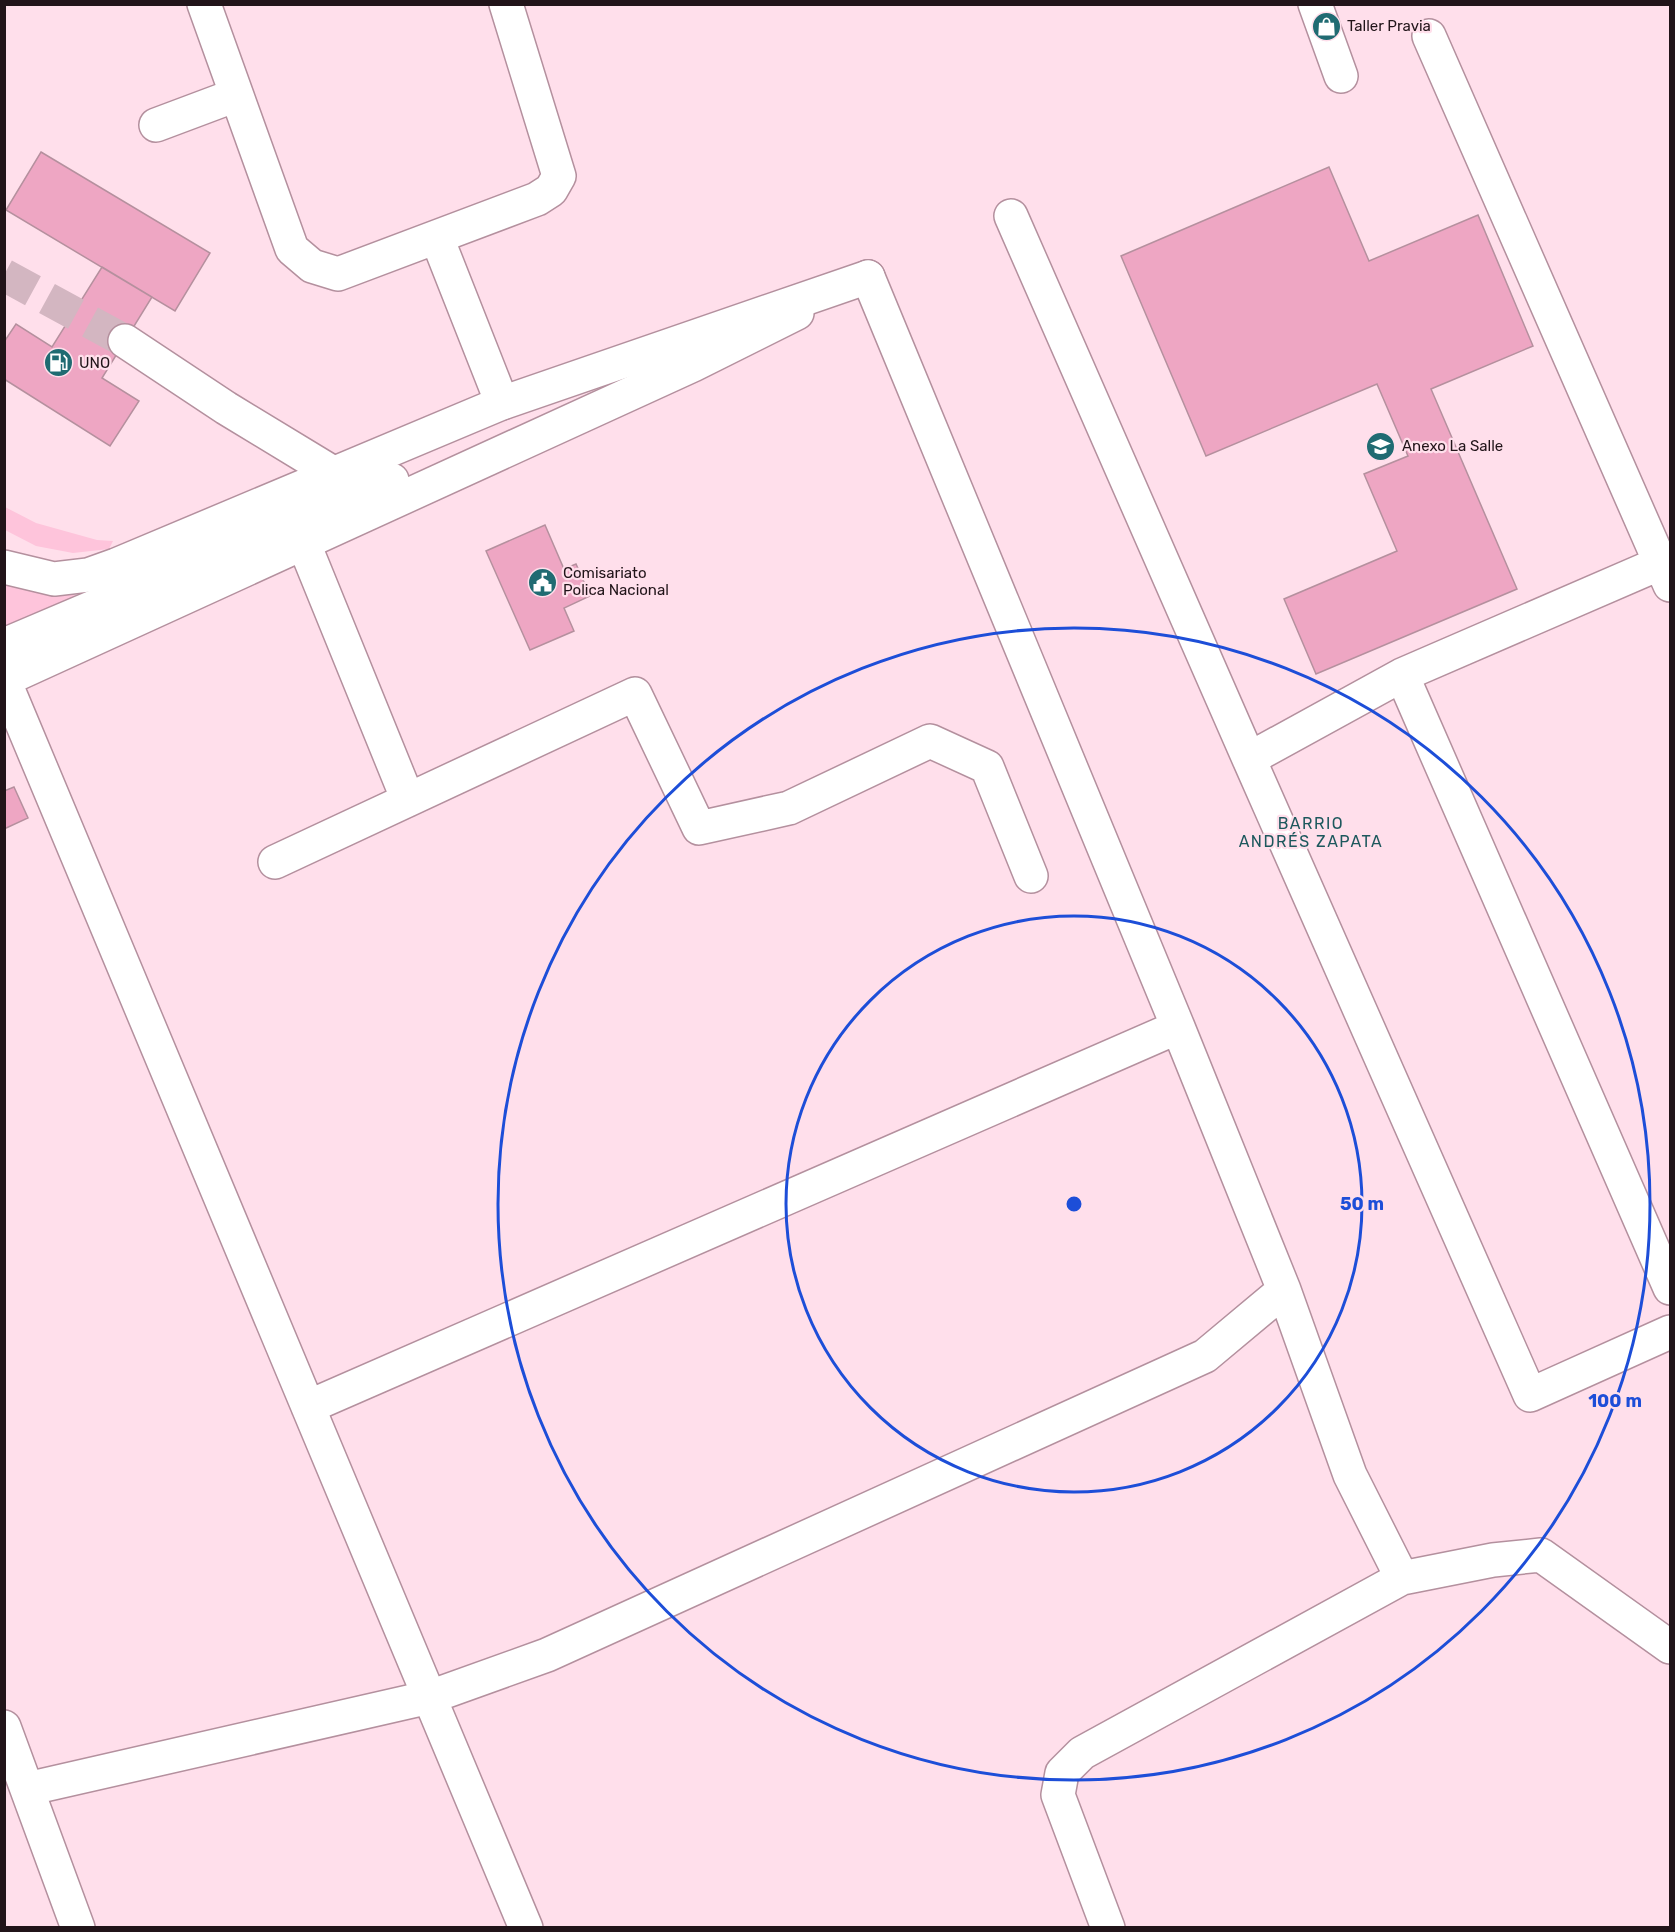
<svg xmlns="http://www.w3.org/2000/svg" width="1675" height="1932" font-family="Rubik,sans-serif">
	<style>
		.green { fill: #fec4db }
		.building { fill: #eea6c3; stroke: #b5909e; stroke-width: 1.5 }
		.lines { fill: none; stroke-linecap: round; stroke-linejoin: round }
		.minor-tunnel { stroke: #d3b6c1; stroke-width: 33; stroke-dasharray: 33 16; stroke-linecap: butt }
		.minor-casing { stroke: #b4909e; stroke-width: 36 }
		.highway-casing { stroke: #b4909e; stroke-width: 36 }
		.minor { stroke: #fff; stroke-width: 33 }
		.highway { stroke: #fff; stroke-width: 33 }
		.ring { fill: none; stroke: #1d4ed8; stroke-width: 3 }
		.labels { text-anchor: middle; stroke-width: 4.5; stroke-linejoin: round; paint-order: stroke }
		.poi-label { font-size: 15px; fill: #211419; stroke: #ffdfeb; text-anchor: start }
		.neighbourhood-label { font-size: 16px; letter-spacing: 1.5px; fill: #1d585d; stroke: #ffdfeb }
		.centre { fill: #1d4ed8; stroke: #ffdfeb; stroke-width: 3 }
		.ring-label { font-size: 18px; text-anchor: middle; font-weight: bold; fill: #1d4ed8; stroke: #ffdfeb; stroke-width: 4.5; stroke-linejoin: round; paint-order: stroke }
	</style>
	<rect width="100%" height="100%" fill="#ffdfeb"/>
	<path class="green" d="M5,507L36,523L97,540L113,541L109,549L73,553L36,546L5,530Z
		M4,580L71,590L75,596L69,601L5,627Z"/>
	<path class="building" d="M41,152L210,253L175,311L6,210Z
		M1329,167L1369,261L1478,215L1533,346L1431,389L1517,589L1316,674L1284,599L1397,551L1364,474L1408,456L1377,384L1206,456L1121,256Z
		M102,267L152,297L102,378L139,401L110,446L4,379V342L16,324L52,347Z
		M545,525L564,569L576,564L590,596L564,608L574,631L530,650L486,551Z
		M14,787L28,818L4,829V791Z"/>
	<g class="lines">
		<path class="minor-tunnel" d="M4,275L125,341"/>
		<defs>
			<path id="minor" d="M204,4L292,249L312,266L338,274L537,199L551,190L559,176L506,4
				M1315,4L1341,76
				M1429,36L1670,585
				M156,125L236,95
				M1011,216L1249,759L1530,1395L1670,1332
				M437,238L502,403
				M868,277L1178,1027L1284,1290L1350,1475L1402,1578L1493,1560L1541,1555L1670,1647
				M125,341L226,408L333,473
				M304,544L408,800
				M4,645L392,480
				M1402,675L1670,1288
				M1249,759L1402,675L1670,559
				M275,862L635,694L699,828L789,808L930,741L987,767L1031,876
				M308,1407L1178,1027
				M4,1727L78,1928
				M27,1789L430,1697L547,1655L1205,1356L1284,1290
				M526,1928L4,680L693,365L797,313
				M1108,1928L1058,1795L1062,1773L1082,1753L1402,1578"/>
			<path id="highway" d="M4,567L54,579L88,575L116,565L502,403L868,277"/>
		</defs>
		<use href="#minor" class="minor-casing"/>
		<use href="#highway" class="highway-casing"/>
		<use href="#minor" class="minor"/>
		<use href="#highway" class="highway"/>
	</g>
	<g class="ring">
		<circle cx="1074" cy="1204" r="288"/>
		<circle cx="1074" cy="1204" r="576"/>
	</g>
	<defs>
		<symbol id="shop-disc" viewBox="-11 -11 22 22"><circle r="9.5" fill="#206b72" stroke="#ffdfeb"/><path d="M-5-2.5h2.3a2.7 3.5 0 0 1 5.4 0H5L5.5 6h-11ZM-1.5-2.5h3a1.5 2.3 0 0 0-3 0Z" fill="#fff"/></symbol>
		<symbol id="fuel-disc" viewBox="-11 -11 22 22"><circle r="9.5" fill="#206b72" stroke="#ffdfeb"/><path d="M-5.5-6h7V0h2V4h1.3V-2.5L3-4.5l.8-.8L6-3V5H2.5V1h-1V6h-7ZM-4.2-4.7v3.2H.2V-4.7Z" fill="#fff"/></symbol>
		<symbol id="school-disc" viewBox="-11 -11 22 22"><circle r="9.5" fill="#206b72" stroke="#ffdfeb"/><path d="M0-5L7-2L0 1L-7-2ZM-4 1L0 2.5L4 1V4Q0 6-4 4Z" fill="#fff"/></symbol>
		<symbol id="civic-disc" viewBox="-11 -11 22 22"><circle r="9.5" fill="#206b72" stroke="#ffdfeb"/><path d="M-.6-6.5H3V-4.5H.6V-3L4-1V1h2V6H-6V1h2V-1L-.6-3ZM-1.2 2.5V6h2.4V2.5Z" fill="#fff"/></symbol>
	</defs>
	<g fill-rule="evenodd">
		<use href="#shop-disc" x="1310" y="10" width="33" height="33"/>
		<use href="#fuel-disc" x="42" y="346" width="33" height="33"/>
		<use href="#school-disc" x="1364" y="430" width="33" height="33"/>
		<use href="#civic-disc" x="526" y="566" width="33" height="33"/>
	</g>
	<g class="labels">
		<g class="poi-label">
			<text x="1347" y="31">Taller Pravia</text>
			<text x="79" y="368">UNO</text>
			<text x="1402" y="451">Anexo La Salle</text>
			<text x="563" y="578">Comisariato<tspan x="563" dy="17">Polica Nacional</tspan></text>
		</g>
		<g class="neighbourhood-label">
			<text x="1311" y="829">BARRIO<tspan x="1311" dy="18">ANDRÉS ZAPATA</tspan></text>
		</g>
	</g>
	<circle cx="1074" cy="1204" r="9" class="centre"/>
	<g class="ring-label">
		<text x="1362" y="1210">50 m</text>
		<text x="1615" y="1407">100 m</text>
	</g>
	<rect width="1675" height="1932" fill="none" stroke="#211419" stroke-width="12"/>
</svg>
